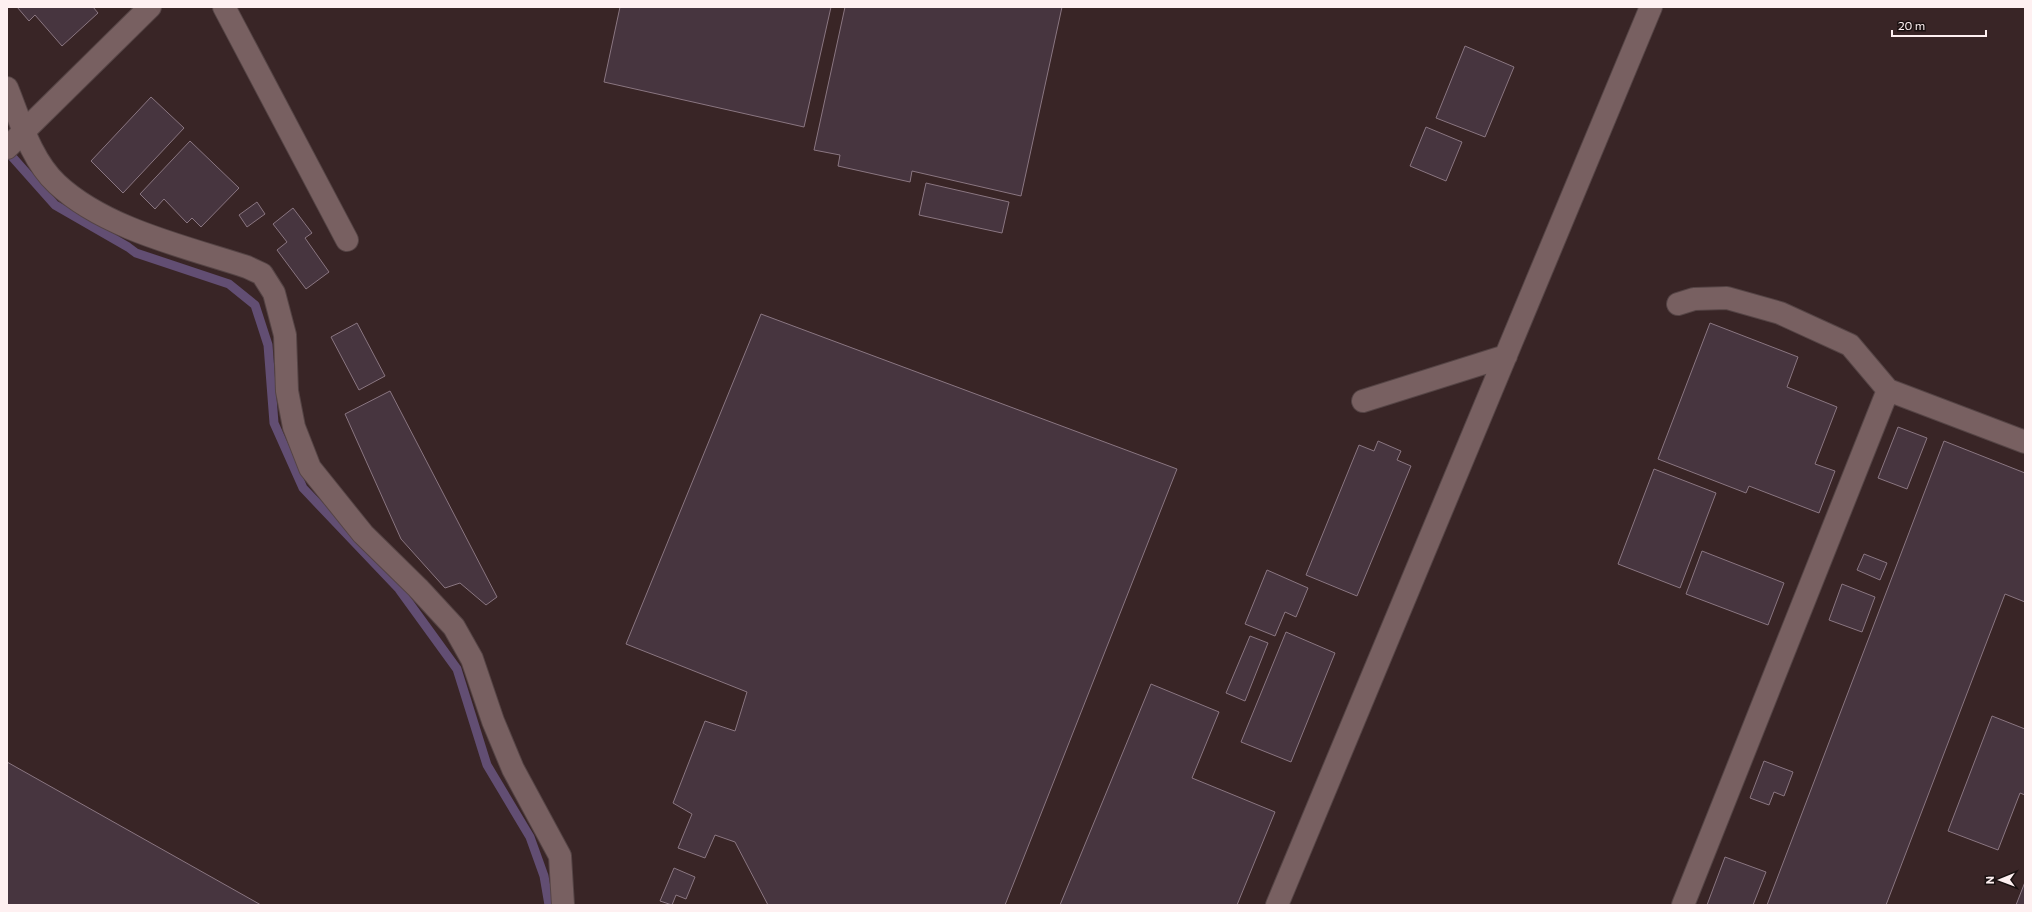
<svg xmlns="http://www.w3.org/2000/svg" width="2032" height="912" font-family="Commissioner,sans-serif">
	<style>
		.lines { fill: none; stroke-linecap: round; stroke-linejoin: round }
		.stream { stroke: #624e73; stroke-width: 9 }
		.building { fill: #47353f; stroke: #8a7681 }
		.minor-casing { stroke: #554445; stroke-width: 24 }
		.minor { stroke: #786061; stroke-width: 22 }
	</style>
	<rect width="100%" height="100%" fill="#392526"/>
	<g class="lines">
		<path class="stream" d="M7,151L55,205L128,247L136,253L229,284L255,305L268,345L274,423L303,488L399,589L457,669L487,765L530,837L544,876L549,905"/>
	</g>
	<path class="building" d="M17,7H93L98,13L62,46L35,15L29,21Z
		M620,7H831L804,127L604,82Z
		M845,7H1062L1021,196L912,171L910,182L838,166L840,155L814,150Z
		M1465,46L1514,67L1485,137L1436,118Z
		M151,97L184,128L123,193L91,161Z
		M1426,127L1462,142L1446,181L1410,166Z
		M190,141L239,188L201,227L192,218L187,223L164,199L155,209L140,194Z
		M926,183L1009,202L1002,233L919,215Z
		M257,202L265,214L247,227L239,215Z
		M293,208L312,233L305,238L329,272L306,289L277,250L287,242L273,224Z
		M761,314L1177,469L1005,905H768L735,842L715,835L705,858L678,848L692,814L673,803L705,721L735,731L747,692L626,644Z
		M357,323L385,376L359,390L331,337Z
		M1710,323L1798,357L1787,387L1837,407L1815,464L1835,471L1819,513L1749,486L1746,493L1658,459Z
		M390,391L497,597L486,605L460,583L445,588L401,539L345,414Z
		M1898,427L1927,438L1907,489L1878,478Z
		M1378,441L1401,451L1397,460L1411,466L1357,596L1306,575L1359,445L1374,451Z
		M1944,441L2025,473V602L2005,594L1886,905H1767Z
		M1654,469L1716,493L1680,588L1618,564Z
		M1702,551L1784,583L1768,625L1686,594Z
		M1864,554L1887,563L1880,580L1857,570Z
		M1267,570L1308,588L1296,617L1285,612L1275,636L1245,624Z
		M1842,584L1875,597L1862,632L1829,620Z
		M1286,632L1335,653L1291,762L1241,742Z
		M1250,636L1268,643L1245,701L1226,693Z
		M1151,684L1219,712L1192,778L1275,812L1237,905H1060Z
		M1992,716L2025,729V795L2020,793L1998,850L1948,831Z
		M1764,761L1793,772L1784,796L1774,792L1769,805L1750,798Z
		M7,762L261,905H7Z
		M1725,857L1766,872L1753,905H1707Z
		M674,868L695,877L686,899L676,895L672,905L660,901Z
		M2025,882V905H2016Z"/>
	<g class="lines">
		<defs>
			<path id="minor" d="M224,7L347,240
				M7,88C20,120 31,160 57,184C105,229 186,247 247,267L262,274L274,293L285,335L287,391L294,427L310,468L363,534L418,588L454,627L472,659L493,721L513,769L560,856L563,905
				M7,148L150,7
				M1678,304L1694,299L1727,298L1780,313L1850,345L1888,390
				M1363,401L1506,356
				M1277,905L1651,7
				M1683,905L1888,390L2025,442"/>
		</defs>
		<use href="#minor" class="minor-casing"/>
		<use href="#minor" class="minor"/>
	</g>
	<rect width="2032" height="912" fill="none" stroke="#fef0f1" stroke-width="16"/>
	<g transform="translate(2000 880) rotate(269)" stroke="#1a1111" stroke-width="3" paint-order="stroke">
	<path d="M0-3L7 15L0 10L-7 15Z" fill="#fef0f1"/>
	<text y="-6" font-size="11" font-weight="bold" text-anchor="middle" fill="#fef0f1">N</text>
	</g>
	<path d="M1892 30v6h94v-6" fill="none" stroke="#fef0f1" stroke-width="2"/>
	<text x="1898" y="30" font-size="12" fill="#fef0f1" stroke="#1a1111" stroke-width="3" paint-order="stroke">20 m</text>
</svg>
